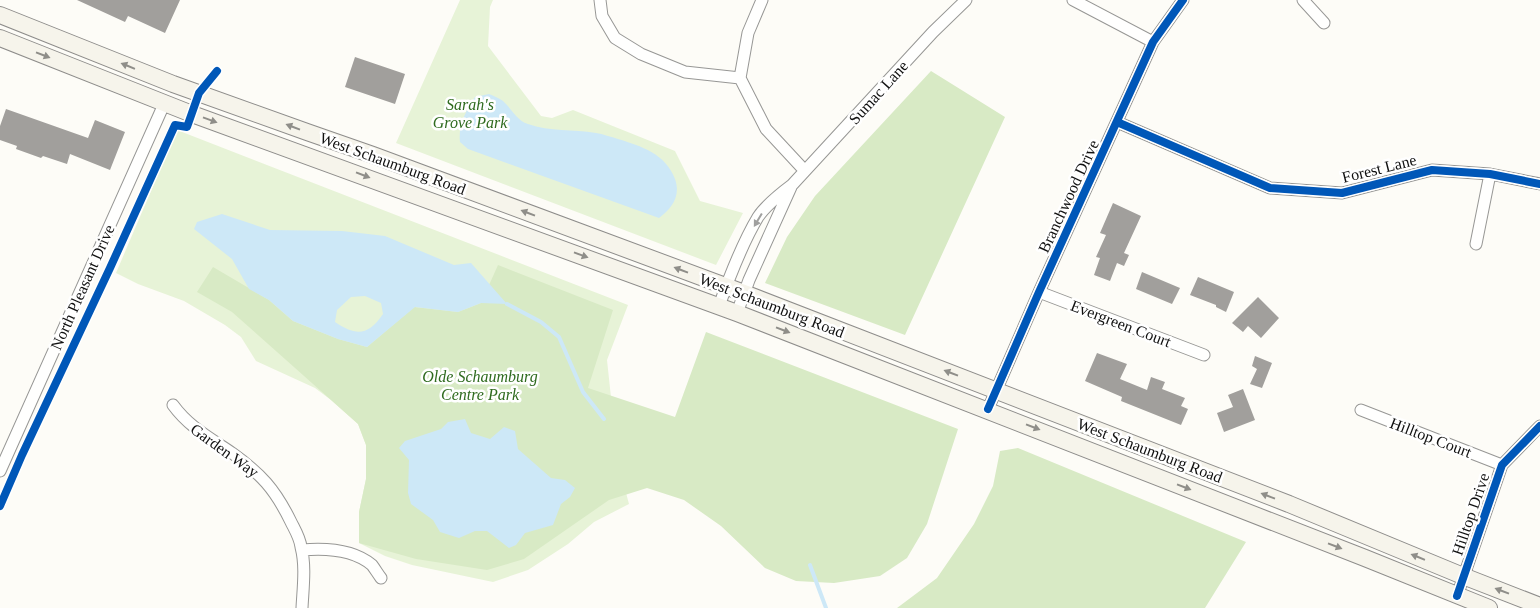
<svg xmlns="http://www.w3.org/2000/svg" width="1540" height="608" font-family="Georgia,serif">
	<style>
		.green { fill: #e7f3d7 }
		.forest { fill: #d8eac5 }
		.water { fill: #cde8f7; fill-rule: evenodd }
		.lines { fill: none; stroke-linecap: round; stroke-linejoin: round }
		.stream { stroke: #cde8f7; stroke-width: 4 }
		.building { fill: #a19f9c }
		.street-casing { stroke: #979795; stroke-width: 13 }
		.secondary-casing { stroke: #8e8d8b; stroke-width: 18 }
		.street { stroke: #fffffe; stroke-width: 11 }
		.secondary { stroke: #f6f4eb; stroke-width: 16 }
		.cycleway-casing { stroke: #fff; stroke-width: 11 }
		.cycleway { stroke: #0057b8; stroke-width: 8 }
		.oneway { fill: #8f8e89 }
		.oneway2 { fill: #a0a09f }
		.labels { text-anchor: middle; stroke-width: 5; stroke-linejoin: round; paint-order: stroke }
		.street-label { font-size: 16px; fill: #111; stroke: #fff }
		.park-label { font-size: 16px; font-style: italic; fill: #2f6b1f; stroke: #fff }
	</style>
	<rect width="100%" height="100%" fill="#fdfcf7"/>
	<path class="green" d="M460,0H493L490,7L488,46L541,116L552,118L573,110L675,151L700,201L743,213L716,265L396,143Z
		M177,130L628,305L607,360L618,463L629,504L594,522L568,544L528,570L493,582L412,565L385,556L359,543V512L366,479V445L358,424L331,400L315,388L256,361L241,337L225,325L184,301L138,284L116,273Z"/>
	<path class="forest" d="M931,71L1005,117L905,335L765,283L787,237L815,196Z
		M498,265L613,310L588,388L675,417L706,332L958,429L927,524L907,558L880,576L834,583L796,581L765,568L721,526L684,500L647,488L609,500L524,559L487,570L416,559L359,543V512L366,479V445L358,424L232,312L197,292L213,267L269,300L293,321L338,339L367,347L414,307L458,312L481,303Z
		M1018,448L1246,542L1205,608H897L937,578L974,524L993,486L1000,451Z"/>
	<path class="water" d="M489,94C494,96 499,98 503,101C512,109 516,120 528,124C550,132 573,129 596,133C603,134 611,137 618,139C641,146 666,154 675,179C681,196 672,208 659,218L468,149L460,142C458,126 466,110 475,97Z
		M222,214L270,230L342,231L385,236L454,265L471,263L507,304L481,303L458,312L415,307L367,347L338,339L293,321L269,300L249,289L232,259L194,229L197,222ZM365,296L381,303L383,314C368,336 356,336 335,322L337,310L351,297Z
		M465,419L471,433L490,439L504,427L515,431L518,449L551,478L565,480L575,488L570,497L561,504L553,525L525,533L516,545L509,548L487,531H475L459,538L440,532L433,520L411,504L408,493L409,460L399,448L405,441L441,429L448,422Z"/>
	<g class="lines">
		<path class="stream" d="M507,304L541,322L559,337L583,392L604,419
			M810,565L826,608"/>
	</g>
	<path class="building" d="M77,0H180L165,33L128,16L125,22Z
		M355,57L405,74L395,104L345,87Z
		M6,109L88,138L95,120L125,132L110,170L70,154L67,164L43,156L41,158L16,149L17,146L0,140V126Z
		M1113,203L1141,216L1124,253L1129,255L1124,266L1117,263L1110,281L1094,275L1100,258L1096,257L1106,235L1100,233Z
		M1142,272L1180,288L1172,304L1136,289Z
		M1198,277L1234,292L1226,312L1216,307V305L1190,295Z
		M1258,297L1279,318L1261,338L1248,326L1243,332L1232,323Z
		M1097,353L1127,364L1120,379L1147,390L1151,377L1165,382L1162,389L1185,398L1181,406L1188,409L1181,425L1121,401L1122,397L1085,381Z
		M1255,356L1272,363L1262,388L1250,384L1257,369L1252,366Z
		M1243,389L1255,420L1224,432L1217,413L1233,407L1228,395Z"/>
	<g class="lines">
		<defs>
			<path id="street" d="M600,0L602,16L615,38L641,54L685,72L740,78L766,129L805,171
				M1073,0L1153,42
				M1303,0L1324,23
				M740,78L748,33L762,0
				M1117,122L1270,188L1342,193L1432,170L1490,174L1540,184
				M1476,244L1490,174
				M1039,292L1204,355
				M719,306C729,278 743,242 758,217C766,205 780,194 792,185L933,32L966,0
				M737,313L749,280L791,187
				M173,405C189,427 210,438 232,453C261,474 275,489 291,522C295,530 300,538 301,547C306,566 303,588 302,608
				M988,409L1039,292L1153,42L1183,0
				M1361,410L1502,465
				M0,471L165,102
				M302,550C325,548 353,549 372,565C375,569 378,574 381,578
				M1457,596L1502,465L1540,426"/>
			<path id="secondary" d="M0,15L173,84L307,132L373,155L744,293L1289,504L1463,576L1540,606
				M0,38L192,114L737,313L1365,558L1489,608"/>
		</defs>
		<use href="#street" class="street-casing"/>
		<use href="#secondary" class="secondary-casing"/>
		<use href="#street" class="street"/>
		<use href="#secondary" class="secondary"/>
		<defs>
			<path id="cycleway" d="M1117,122L1270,188L1342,193L1432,170L1490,174L1540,184
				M988,409L1039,292L1153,42L1183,0
				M0,506L22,455L110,268L175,125L187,127L199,93L217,71
				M1457,596L1502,465L1540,426"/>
		</defs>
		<use href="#cycleway" class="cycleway-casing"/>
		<use href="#cycleway" class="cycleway"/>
	</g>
	<defs><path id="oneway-solid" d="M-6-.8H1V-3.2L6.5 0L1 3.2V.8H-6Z" transform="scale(1.25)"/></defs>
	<g class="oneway">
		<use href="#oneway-solid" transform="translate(43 55) rotate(21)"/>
		<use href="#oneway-solid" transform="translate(128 66) rotate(-158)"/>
		<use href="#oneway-solid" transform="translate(210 120) rotate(20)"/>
		<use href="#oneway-solid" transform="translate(293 127) rotate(-159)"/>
		<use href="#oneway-solid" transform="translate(363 175) rotate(21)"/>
		<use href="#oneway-solid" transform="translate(528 213) rotate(-159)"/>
		<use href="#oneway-solid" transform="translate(581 255) rotate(20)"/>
		<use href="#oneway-solid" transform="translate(681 270) rotate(-159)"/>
		<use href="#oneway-solid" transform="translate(783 330) rotate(21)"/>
		<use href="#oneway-solid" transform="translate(951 373) rotate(-159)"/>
		<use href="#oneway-solid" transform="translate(1033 427) rotate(21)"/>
		<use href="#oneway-solid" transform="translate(1184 487) rotate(21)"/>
		<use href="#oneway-solid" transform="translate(1268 496) rotate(-159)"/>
		<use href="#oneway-solid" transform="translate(1335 546) rotate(21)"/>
		<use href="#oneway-solid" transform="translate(1418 557) rotate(-158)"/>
		<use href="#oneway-solid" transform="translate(1502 591) rotate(-159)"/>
	</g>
	<use class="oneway2" href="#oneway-solid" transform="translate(758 220) rotate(121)"/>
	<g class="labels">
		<g class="street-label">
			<text transform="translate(878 92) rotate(-48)" y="6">Sumac Lane</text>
			<text transform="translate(393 163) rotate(20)" y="6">West Schaumburg Road</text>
			<text transform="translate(1379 168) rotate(-14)" y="6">Forest Lane</text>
			<text transform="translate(1068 196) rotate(-65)" y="6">Branchwood Drive</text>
			<text transform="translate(82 287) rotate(-66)" y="6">North Pleasant Drive</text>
			<text transform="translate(772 305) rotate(21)" y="6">West Schaumburg Road</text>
			<text transform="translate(1121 323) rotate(21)" y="6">Evergreen Court</text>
			<text transform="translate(1431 437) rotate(21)" y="6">Hilltop Court</text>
			<text transform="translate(225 450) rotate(36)" y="6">Garden Way</text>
			<text transform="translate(1150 450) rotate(21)" y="6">West Schaumburg Road</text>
			<text transform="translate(1470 514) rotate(-71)" y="6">Hilltop Drive</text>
		</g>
		<g class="park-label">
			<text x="470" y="110">Sarah's<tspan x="470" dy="18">Grove Park</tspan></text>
			<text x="480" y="382">Olde Schaumburg<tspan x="480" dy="18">Centre Park</tspan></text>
		</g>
	</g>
</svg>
